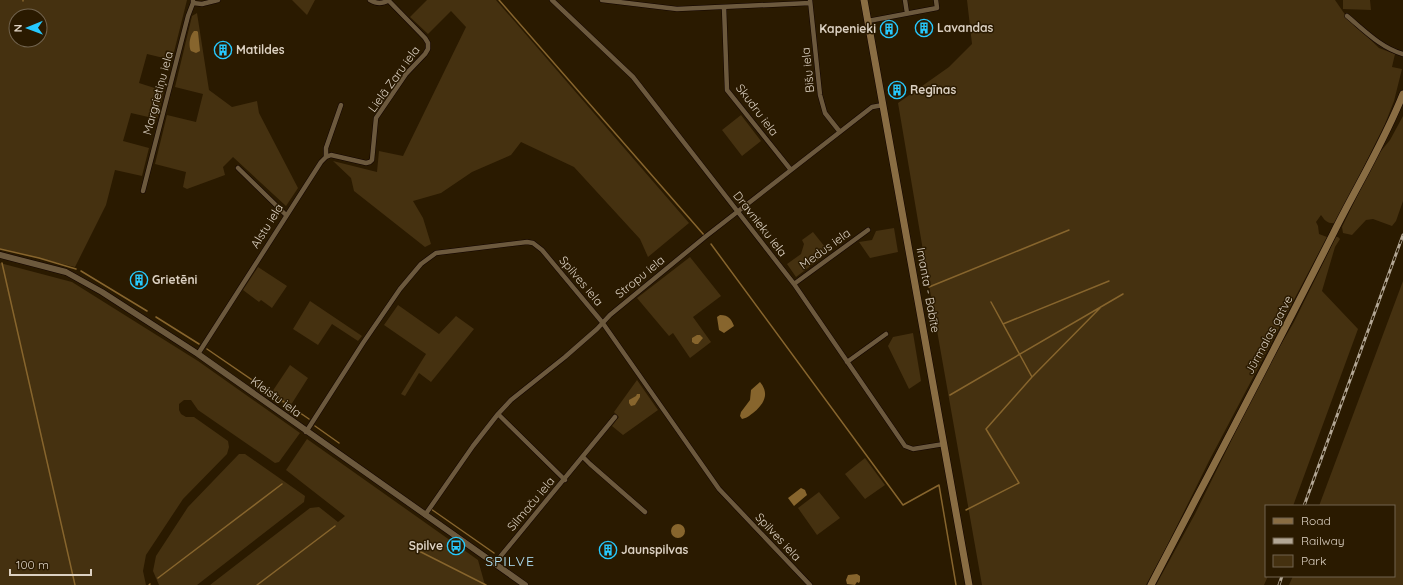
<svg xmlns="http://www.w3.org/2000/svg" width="1403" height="585" font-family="Quicksand,sans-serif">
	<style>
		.green { fill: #453110; fill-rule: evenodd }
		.water { fill: #87652d }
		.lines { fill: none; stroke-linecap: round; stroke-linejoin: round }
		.stream { stroke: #87652d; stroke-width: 1.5 }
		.minor-casing { stroke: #120400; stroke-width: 5.5 }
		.tertiary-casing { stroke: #120400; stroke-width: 7 }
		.secondary-casing { stroke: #120400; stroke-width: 8 }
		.minor { stroke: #6c593d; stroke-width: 4.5 }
		.tertiary { stroke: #6c593d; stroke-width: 6 }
		.secondary { stroke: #896d43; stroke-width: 7 }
		.rail-casing { stroke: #b3a795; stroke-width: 3 }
		.rail { stroke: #2a1a00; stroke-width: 1.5; stroke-dasharray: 4.5; stroke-linecap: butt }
		.labels { text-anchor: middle; stroke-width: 3; stroke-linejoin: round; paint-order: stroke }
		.poi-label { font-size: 12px; font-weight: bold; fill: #dcd1c2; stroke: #2a1a00; text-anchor: start }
		.street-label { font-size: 12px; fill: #dcd1c2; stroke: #2a1a00 }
		.quarter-label { font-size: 14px; letter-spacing: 1px; fill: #b3e5fb; stroke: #2a1a00 }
	</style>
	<rect width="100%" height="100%" fill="#2a1a00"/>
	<path class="green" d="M0,0H187L172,60L147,54L139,83L164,91L157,119L131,113L123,141L149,148L142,176L115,170L106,205L75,267L0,249ZM16,16H40V40H16Z
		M292,0H315L307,15Z
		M427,0H496L689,223L648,257L640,239L574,167L521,142L511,155L472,172L441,193L413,201L423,218L431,244L425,247L354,191L351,178L333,161L377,172L379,151L403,156L466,27L451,11L428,34L410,17Z
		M967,0H1335L1346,16L1379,48L1395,54L1392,67L1402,69L1394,101L1385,124L1336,223C1328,224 1325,221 1321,215L1316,222L1318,226L1319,234L1327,237L1209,461L1166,548L1146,585H982L927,274L898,103L949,67L972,44Z
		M1343,0H1370L1371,10L1343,9Z
		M197,13L209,90L232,107L257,101L259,113L298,188L286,206L233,157L223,167L225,175L187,189L183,187L186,172L155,164L167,115L196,122L203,94L175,87L192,16Z
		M741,115L761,141L742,156L722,130Z
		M1403,116V201L1396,221L1392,226L1373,219L1366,220L1352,235L1343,233L1342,227L1376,157L1390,140Z
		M894,228L898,252L870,258L859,242L872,240L876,231Z
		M813,232L829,252L796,277L787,264L801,254L804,244L802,240Z
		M1336,237H1338L1340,239L1335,247L1322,291L1358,329L1293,506H1266V576H1268L1264,585H1156L1195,514L1266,370L1294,322Z
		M690,257L721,296L693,317L711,342L690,358L673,333L669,336L637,298Z
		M0,263L72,282L198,361L300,433L279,462L275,463L198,410L191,400H184L179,404V410L181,414L186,417H194L228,441L229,447L227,454L183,499L146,555L143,571L146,585H0Z
		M258,267L287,286L272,308L261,300L259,302L243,290Z
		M1403,281V585H1289L1293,576H1394V506H1319Z
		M310,301L362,336L358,341L332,324L318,345L293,329Z
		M398,305L439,334L456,316L474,329L431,382L419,373L405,396L401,394L426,354L384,325Z
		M913,333L921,381L909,389L888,346L893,337Z
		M290,365L308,378L289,408L270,395Z
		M637,380L658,410L623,435L612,426L619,417L614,412Z
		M307,439L478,560L485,585H210L310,508L319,507L338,522L345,516L286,470Z
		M239,454H245L305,496L304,502L197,585H159L153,571L156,556L188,507Z
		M865,458L885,485L865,499L845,474Z
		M819,492L840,518L817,535L798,508Z"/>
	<path class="water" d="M194,31H197L198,32L200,51L196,53L191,51C188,46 190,35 194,31Z
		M720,315C729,315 731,319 734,326L724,333L719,330L717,317Z
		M697,335H700L703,338L698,344H695L692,342V338Z
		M760,382C770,394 764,404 753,413C749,416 747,418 742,419L740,416L741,412L750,400L751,390Z
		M637,394H640V397L635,405L631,406L629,403V400L636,396Z
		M801,488L805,490L807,495L794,506L788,498Z
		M671 531a7 7 0 1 1 14 0a7 7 0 1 1-14 0Z
		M857,574L860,576V581L859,583L857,582L855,585L847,584L846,580L848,575Z"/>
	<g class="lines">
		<path class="stream" d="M499,0L704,235
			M23,1V0
			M711,244L903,505L939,485L956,585
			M0,249L39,258L76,269
			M2,263L75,585
			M81,271L147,311
			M929,287L1069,230
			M991,302L1032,377
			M156,317L199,344
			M1003,324L1109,281
			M207,349L309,419
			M950,395L1123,294
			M315,426L339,443
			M431,509L494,553
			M966,510L1019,483L986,429L1032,377L1100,308
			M413,548L486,585
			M158,578L282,484
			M149,585L150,584
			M257,585L335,526"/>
		<defs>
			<path id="minor" d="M370,0C377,4 382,4 389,0
				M552,0L633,77L794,284L905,446L913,449L944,444
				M602,0L677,9L810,3
				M810,0L820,95L825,113L840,132
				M905,0L907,13
				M193,3L202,4L218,0
				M724,7L727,90L791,170
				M1347,16C1364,30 1381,48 1403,54
				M868,21L937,8L936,0
				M326,157V148L341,105
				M238,168L286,215
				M143,191L188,16L193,3V0
				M794,284L868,230
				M198,354L321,162L326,157L331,155L366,163L370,162L372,160L376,118L406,74L425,54L428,49V43L425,38L389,1
				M847,362L886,334
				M498,414L565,480
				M306,432L363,343L400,289L421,264L436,253L527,242L533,243L542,250L602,322L719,489L810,585
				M583,457L590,464L645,512
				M425,515L473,446L498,414L511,400L565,357L597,329L610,315L705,237L872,107L883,105
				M495,563L615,417"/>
			<path id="tertiary" d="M0,255L66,272L102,292L198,354L525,585"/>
			<path id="secondary" d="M864,0L969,585
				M1151,585C1212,468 1274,351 1334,232C1357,186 1384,142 1403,94"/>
		</defs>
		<use href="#minor" class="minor-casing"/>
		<use href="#tertiary" class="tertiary-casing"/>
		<use href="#secondary" class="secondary-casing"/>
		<use href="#minor" class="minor"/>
		<use href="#tertiary" class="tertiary"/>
		<use href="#secondary" class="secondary"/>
		<defs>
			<path id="rail" d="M1304,506L1403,235
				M1279,585L1282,576"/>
		</defs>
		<use href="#rail" class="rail-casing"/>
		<use href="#rail" class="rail"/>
	</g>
	<defs>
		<symbol id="building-ring" viewBox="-11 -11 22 22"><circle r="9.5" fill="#2a1a00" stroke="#26c9fe" stroke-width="1.5"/><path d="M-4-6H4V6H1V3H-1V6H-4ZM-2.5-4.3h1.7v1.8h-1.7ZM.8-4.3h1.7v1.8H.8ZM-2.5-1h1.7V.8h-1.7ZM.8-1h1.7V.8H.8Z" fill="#26c9fe"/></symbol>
		<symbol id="bus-ring" viewBox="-11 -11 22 22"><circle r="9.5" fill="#2a1a00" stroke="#26c9fe" stroke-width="1.5"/><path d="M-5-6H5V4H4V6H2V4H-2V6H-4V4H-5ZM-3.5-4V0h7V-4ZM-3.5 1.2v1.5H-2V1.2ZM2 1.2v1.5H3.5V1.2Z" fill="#26c9fe"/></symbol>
	</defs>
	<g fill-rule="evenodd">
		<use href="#building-ring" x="914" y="18" width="20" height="20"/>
		<use href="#building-ring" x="879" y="19" width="20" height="20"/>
		<use href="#building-ring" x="213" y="40" width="20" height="20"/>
		<use href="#building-ring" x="887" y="80" width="20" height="20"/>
		<use href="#building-ring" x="129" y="270" width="20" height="20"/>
		<use href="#bus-ring" x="446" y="536" width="20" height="20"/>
		<use href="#building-ring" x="598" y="540" width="20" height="20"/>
	</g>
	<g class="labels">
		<g class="poi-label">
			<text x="937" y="32">Lavandas</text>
			<text x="876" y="33" text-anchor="end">Kapenieki</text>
			<text x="236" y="54">Matildes</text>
			<text x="910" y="94">Regīnas</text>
			<text x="152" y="284">Grietēni</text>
			<text x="443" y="550" text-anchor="end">Spilve</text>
			<text x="621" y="554">Jaunspilvas</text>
		</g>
		<g class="street-label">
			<text transform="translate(808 70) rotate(-96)" y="4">Bišu iela</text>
			<text transform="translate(394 79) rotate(-54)" y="4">Lielā Zaru iela</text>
			<text transform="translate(158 93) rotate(-75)" y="4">Margrietiņu iela</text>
			<text transform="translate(757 110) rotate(53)" y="4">Skudru iela</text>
			<text transform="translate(760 224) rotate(52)" y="4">Dravnieku iela</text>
			<text transform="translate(267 226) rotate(-58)" y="4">Alstu iela</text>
			<text transform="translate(825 249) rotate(-36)" y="4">Medus iela</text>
			<text transform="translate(640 277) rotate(-39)" y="4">Stropu iela</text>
			<text transform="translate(581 281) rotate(50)" y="4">Spilves iela</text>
			<text transform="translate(928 290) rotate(80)" y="4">Imanta - Babīte</text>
			<text transform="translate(1269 335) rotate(-62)" y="4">Jūrmalas gatve</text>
			<text transform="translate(276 397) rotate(36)" y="4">Kleistu iela</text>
			<text transform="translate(531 504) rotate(-50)" y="4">Silmaču iela</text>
			<text transform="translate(778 537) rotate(47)" y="4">Spilves iela</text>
		</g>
		<g class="quarter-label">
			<text x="510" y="566">SPILVE</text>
		</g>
	</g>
	<rect x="1265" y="505" width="130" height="72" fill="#2a1a00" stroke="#71634e"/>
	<rect x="1273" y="518" width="20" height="6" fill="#896d43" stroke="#71634e"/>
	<text x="1301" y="525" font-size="12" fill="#dcd1c2">Road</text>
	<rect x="1273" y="538" width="20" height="6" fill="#b3a795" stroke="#71634e"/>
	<text x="1301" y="545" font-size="12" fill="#dcd1c2">Railway</text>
	<rect x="1273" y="555" width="20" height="12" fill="#453110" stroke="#71634e"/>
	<text x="1301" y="565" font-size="12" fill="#dcd1c2">Park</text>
	<g transform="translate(28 28) rotate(269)"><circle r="19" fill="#2a1a00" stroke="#71634e"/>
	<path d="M0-3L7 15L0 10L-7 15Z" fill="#26c9fe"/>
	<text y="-6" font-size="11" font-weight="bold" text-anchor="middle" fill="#dcd1c2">N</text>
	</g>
	<path d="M10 569v6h81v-6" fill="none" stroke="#dcd1c2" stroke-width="2"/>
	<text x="16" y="569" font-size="12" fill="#dcd1c2" stroke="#2a1a00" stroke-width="3" paint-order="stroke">100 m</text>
</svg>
